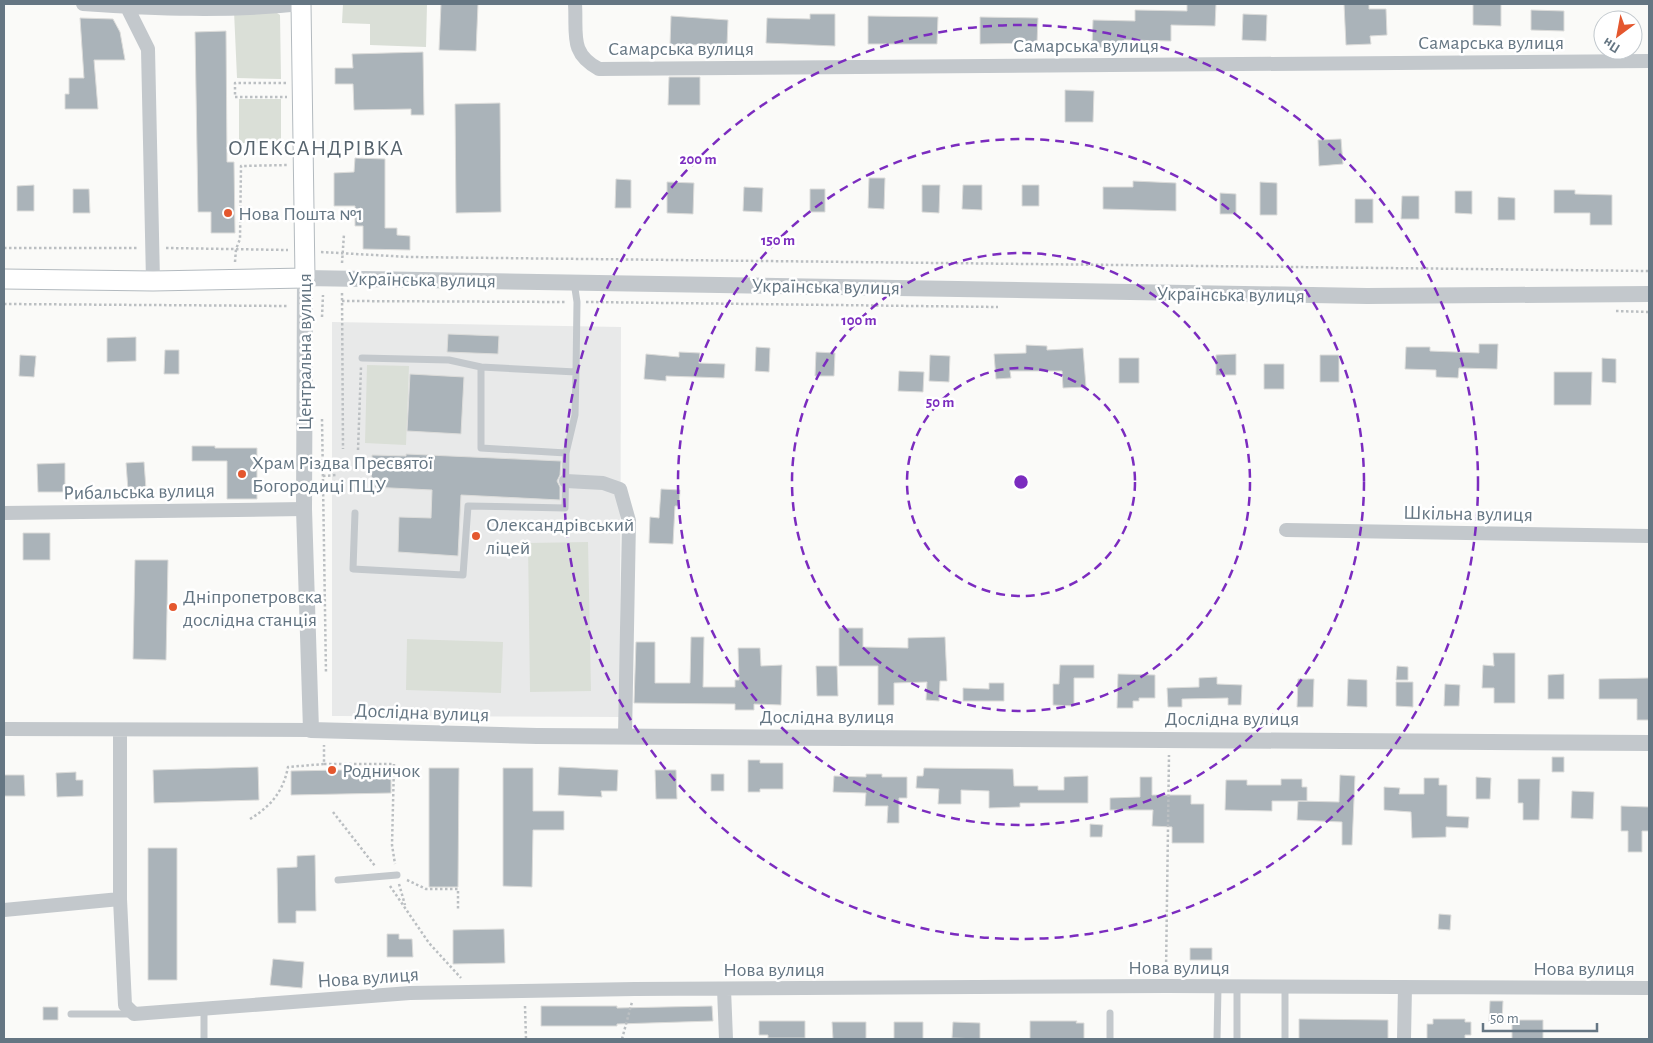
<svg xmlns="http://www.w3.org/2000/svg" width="1653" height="1043" font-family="'Alegreya Sans',sans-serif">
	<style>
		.built { fill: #e8e9e9 }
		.green { fill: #dadfd7 }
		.building { fill: #aab3b9; stroke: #dcdcda }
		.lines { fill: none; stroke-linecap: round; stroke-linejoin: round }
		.secondary-casing { stroke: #b3babf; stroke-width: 21 }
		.path { stroke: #bbbfc2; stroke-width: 2.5; stroke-dasharray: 2.5 2.5; stroke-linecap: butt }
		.service { stroke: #c3c8cc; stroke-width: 7 }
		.minor { stroke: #c3c8cc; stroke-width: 14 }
		.tertiary { stroke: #c3c8cc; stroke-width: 16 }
		.secondary { stroke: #fff; stroke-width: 19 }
		.ring { fill: none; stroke: #7b2cbf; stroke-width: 2.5; stroke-dasharray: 9 6 }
		.poi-dot { fill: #e4572e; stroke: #fff; stroke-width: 2 }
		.labels { text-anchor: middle; stroke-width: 5; stroke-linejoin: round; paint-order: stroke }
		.street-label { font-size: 20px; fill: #657683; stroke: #fff }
		.poi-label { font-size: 20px; fill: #657683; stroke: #fff; text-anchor: start }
		.quarter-label { font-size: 22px; letter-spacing: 1px; fill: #57646e; stroke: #fff }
		.centre { fill: #7b2cbf; stroke: #fff; stroke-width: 2.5 }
		.ring-label { font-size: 15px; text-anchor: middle; font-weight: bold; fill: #7b2cbf; stroke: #fff; stroke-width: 5; stroke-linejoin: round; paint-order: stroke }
	</style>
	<rect width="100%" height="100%" fill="#fafaf8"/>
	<path class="built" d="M332,322L621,327L620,717L332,716Z"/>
	<path class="green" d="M343,4H427L426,47L370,45V24L342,23Z
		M234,11H274L280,15L281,79L237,78Z
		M239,99H281V143H239Z
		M367,365L409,366L406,445L365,443Z
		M588,542L591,691L530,692L528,543Z
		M407,639L503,642L501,693L406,690Z"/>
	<path class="building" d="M441,4H478L476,51L439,50Z
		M1187,4H1216L1215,26L1171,25V41L1124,40V48L1092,47L1093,20L1135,21V10L1187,11Z
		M1344,4H1369V9H1386L1387,35L1370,36L1371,44L1346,45Z
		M1473,4H1501V26L1473,25Z
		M1531,10L1564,11V31L1531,30Z
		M810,14H835V46L766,43L767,18L810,19Z
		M1243,14L1267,15L1266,41L1242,40Z
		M671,16L728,20L727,45H670Z
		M868,16L938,17L937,44H868Z
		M980,17L1038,18L1037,43L980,44Z
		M80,18L113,19L120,32L125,60H94L98,109H65V94H69V78H84Z
		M226,31L227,162H234L235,233H211V212H198L195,32Z
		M423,52L424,115H411V109L354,110L353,84H335V68H353L352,54Z
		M669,77H700V105H668Z
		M1065,90L1094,91L1093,122H1065Z
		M500,103L501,212L456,213L455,104Z
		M1341,139L1343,164L1319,166L1318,140Z
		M355,158L385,159V228H397V235L410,236V250L363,249V226H355V206H334V173L354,172Z
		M869,178H885L884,209L868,208Z
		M616,179L631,180V208H615Z
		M1133,181L1176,183V211L1103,209V187H1133Z
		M667,182L694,183L693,214L667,213Z
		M1260,182L1277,183V215H1260Z
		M34,185V211H17V186Z
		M922,185H940L939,213L922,212Z
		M963,185H982V210L962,209Z
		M1022,185H1039V206H1022Z
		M744,187L763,188L762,212L743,211Z
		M73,189H89L90,213H73Z
		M810,189H825V212H810Z
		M1554,190H1575V194L1612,195V225H1590V213H1554Z
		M1455,191H1472V214L1455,213Z
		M1220,193L1236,194V214H1220Z
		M1402,196H1419V219H1401Z
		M1498,197L1515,198V220H1498Z
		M1355,199H1373V223H1355Z
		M448,334L499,336L498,354L447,352Z
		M136,337V361L107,362V338Z
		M1479,344H1498L1497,369L1459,368L1458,378L1436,377V370L1405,369L1406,347H1430V351L1479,353Z
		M1026,345L1047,346V350L1083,348L1086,387L1063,388L1062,371H1010L1011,378L996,379L994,354L1026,353Z
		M756,347L770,348L769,372L755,371Z
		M165,350H179V374H164Z
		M679,352L700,353L699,363L725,364L724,378L666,376V381L644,379L646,354L679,357Z
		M816,352L835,353L834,376H815Z
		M1236,354V375H1216V355Z
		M20,355L36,356L34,377L19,376Z
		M930,355L950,356L949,382L929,381Z
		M1320,355H1339V382H1320Z
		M1119,358H1139V383H1119Z
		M1602,358L1616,359V383L1602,382Z
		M1264,364H1284V389H1264Z
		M899,371L924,372L923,392L898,391Z
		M1554,372H1592L1591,405H1554Z
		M410,374L464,377L461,434L407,431Z
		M192,446H215V448H257V499H227V461H192Z
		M406,454L561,461L560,475L557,481L560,487V500L461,495L458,556L398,552L399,517L431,518L432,490L371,487L372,455L406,456Z
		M144,462L146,489L128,490L126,463Z
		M65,463V492H38L37,464Z
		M661,489L680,490L679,506H675L673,544L649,543L650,517L659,518Z
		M23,533H50V560H23Z
		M135,560H168L166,660L133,659Z
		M839,628H863V647L908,648V638L945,637L947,681H940L939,701L926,700L927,682L894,683V705H878V666H839Z
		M691,637H704L703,687H735V680H739L738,648H760L761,666L782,665L781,705L754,704V710H735V704L634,703L636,642H655V683H690Z
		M1493,653H1515V703H1494V688H1482L1483,665L1494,666Z
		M1060,665H1094V678H1074V706L1053,705V684H1059Z
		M816,666H837L838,696H817Z
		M1397,666L1408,667V680H1396Z
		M1118,674L1155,675V698H1139V701H1133V708H1117Z
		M1564,674V699H1548V675Z
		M1217,677V684L1242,685L1241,705H1228V698L1182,699V707H1168L1167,688L1199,687V678Z
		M1649,678V720H1637V699H1599V679Z
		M1298,679H1314L1313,707H1297Z
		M1348,679L1367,680V707L1347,706Z
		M1396,682H1413V707L1396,706Z
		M989,683H1004V701H963V688L989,689Z
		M1445,684L1460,685L1459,706H1444Z
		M1552,757H1564V772H1552Z
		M748,760H760V763H783V789H760V792H748Z
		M258,767L259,800L154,803L153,770Z
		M559,767L618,770L617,791H601L602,797L558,795Z
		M429,768H459L458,887H429Z
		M503,768H533V811H564V830H533L532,887L503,886Z
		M924,768L1013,769L1014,786H1038V790H1064V777L1088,776V803H1020V807L989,808V791L961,790V804H938L939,789L916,788L917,776H923Z
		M391,769V793L291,795V771Z
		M655,770H676L677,799H656Z
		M76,772V780H83V796L57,797L56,773Z
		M711,774H724V791H711Z
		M866,774H882V777H907V798H899V823H887L888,806H865L866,793L833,792L834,776L866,777Z
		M4,775H24L25,796H4Z
		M1340,775L1355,776L1352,845H1342V822L1297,820L1298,801L1339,802Z
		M1140,777H1152V795H1191V804H1204V843H1172V827L1152,826L1153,810H1110V798L1140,797Z
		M1476,777L1491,778L1490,799H1476Z
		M1424,778H1439V785H1447V816L1469,817L1468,828L1446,827V837L1412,838L1411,812L1384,810V787L1400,788L1399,794H1424Z
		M1281,779H1302V787H1307V801H1272V811L1225,810L1226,780H1247V785H1281Z
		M1518,779H1540L1539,820H1523V803H1518Z
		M1572,791L1594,792L1593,819L1571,818Z
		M1621,806L1649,807V831H1642V852H1628V831H1621Z
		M1090,824L1103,825L1102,837H1090Z
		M148,848H177V980H148Z
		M315,855L316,911H296V923H278L277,868L297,867V856Z
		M1439,914L1451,915L1450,930L1438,929Z
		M504,929L505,963L453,964V930Z
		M387,934H399V939H412L413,957H387Z
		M1190,948H1212V960H1190Z
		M273,959L304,962L302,988L270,985Z
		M1490,1001H1503L1502,1023L1489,1022Z
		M541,1006H617V1008L712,1006L713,1021L617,1024V1026H541Z
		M43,1007H58V1020H43Z
		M1299,1019L1388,1020V1039H1299Z
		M1433,1019H1465V1022H1471V1035H1465V1039H1427V1024H1433Z
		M1512,1020H1543V1039H1512Z
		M759,1021H805V1038H768V1035H759Z
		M1030,1021H1077L1076,1023H1084V1039H1030Z
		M832,1022H866V1039H833Z
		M894,1022H923V1039H894Z
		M953,1022L980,1023V1039L952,1038Z"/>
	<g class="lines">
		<defs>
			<path id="secondary" d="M4,279L153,281L305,278L301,4"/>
		</defs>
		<use href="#secondary" class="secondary-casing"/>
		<path class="path" d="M286,83H235V97H287
			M4,248H138
			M166,248L288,250
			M321,252L409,257L1649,271
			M235,262L236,249L240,239L241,166L288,165
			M342,263L344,234
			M342,293L343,449
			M342,301L566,302
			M586,302L998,307
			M4,304L289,306
			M1616,311L1649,312
			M322,317L323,295
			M322,419L326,674
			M358,450L361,367
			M323,476L337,475
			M324,764H394L392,845L395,864
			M333,812L375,866
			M250,819C271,806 283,792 288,767L324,764V745
			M407,880L426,889H458V909
			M399,884L405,905
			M390,886L429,943L461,978
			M1166,972L1169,755
			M525,1006L526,1039
			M622,1039L632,1002"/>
		<path class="service" d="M574,282L577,302L576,372
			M481,367L576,372L575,415L566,453
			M355,513L353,569L463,575L468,506L565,508L566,453L481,448V367L449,360L362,358
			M338,880L397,875
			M1237,987V1039
			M1285,987V1039
			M204,1010V1039
			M1110,1013V1039
			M71,1014H133
			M1217,1039L1218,988"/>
		<path class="minor" d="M83,4C155,9 229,12 301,4
			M575,4C577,34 569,53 599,69L1649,61
			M127,7L148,49L153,281
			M566,481L603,483L620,489L629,521L625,736
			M4,513L304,509
			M1286,530L1649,536
			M4,729L311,730
			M120,899V730
			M4,910L120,899L125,1005L134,1014L410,993L635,989L1166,986L1649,988
			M724,989L726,1039
			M1404,1039L1405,987"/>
		<path class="tertiary" d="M1649,294L1367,296L305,278L304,509L311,730L537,736L1649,743"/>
		<use href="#secondary" class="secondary"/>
	</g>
	<g class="ring">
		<circle cx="1021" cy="482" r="114"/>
		<circle cx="1021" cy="482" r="229"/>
		<circle cx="1021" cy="482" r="343"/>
		<circle cx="1021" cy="482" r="457"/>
	</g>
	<g class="poi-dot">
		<circle cx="228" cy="213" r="5"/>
		<circle cx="242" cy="474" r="5"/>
		<circle cx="476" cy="536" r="5"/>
		<circle cx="173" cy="607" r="5"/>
		<circle cx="332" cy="770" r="5"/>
	</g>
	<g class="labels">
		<g class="street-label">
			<text x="1491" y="49">Самарська вулиця</text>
			<text x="1086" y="52">Самарська вулиця</text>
			<text x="681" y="55">Самарська вулиця</text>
			<text transform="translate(422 279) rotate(1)" y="7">Українська вулиця</text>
			<text transform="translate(826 286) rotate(1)" y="7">Українська вулиця</text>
			<text transform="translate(1231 294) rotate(1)" y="7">Українська вулиця</text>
			<text transform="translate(304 352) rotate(-90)" y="7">Центральна вулиця</text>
			<text transform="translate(139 491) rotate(-1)" y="7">Рибальська вулиця</text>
			<text transform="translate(1468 513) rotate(1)" y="7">Шкільна вулиця</text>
			<text transform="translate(422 712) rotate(2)" y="7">Дослідна вулиця</text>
			<text x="827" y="723">Дослідна вулиця</text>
			<text x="1232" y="725">Дослідна вулиця</text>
			<text x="1179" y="974">Нова вулиця</text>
			<text x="1584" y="975">Нова вулиця</text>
			<text x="774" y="976">Нова вулиця</text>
			<text transform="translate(368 977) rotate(-4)" y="7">Нова вулиця</text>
		</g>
		<g class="poi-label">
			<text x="238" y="220">Нова Пошта №1</text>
			<text x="252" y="469">Храм Різдва Пресвятої<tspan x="252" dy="23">Богородиці ПЦУ</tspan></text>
			<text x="486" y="531">Олександрівський<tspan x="486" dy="23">ліцей</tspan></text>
			<text x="183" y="603">Дніпропетровска<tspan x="183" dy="23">дослідна станція</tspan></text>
			<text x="342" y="777">Родничок</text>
		</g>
		<g class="quarter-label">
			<text x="316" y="155">ОЛЕКСАНДРІВКА</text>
		</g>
	</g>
	<circle cx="1021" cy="482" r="8" class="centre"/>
	<g class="ring-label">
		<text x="698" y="164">200 m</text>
		<text x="778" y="245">150 m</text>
		<text x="859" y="325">100 m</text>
		<text x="940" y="407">50 m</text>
	</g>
	<rect width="1653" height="1043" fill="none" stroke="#657683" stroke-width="10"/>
	<g transform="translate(1618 35) rotate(212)"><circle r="24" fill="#ffffff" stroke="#c1c8cd"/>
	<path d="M0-4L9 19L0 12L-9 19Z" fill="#e4572e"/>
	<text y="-8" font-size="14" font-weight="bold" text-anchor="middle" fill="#657683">Пн</text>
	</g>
	<path d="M1483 1023v8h114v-8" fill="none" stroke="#657683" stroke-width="2.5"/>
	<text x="1490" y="1023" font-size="15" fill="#657683" stroke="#ffffff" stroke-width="4" paint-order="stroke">50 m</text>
</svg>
